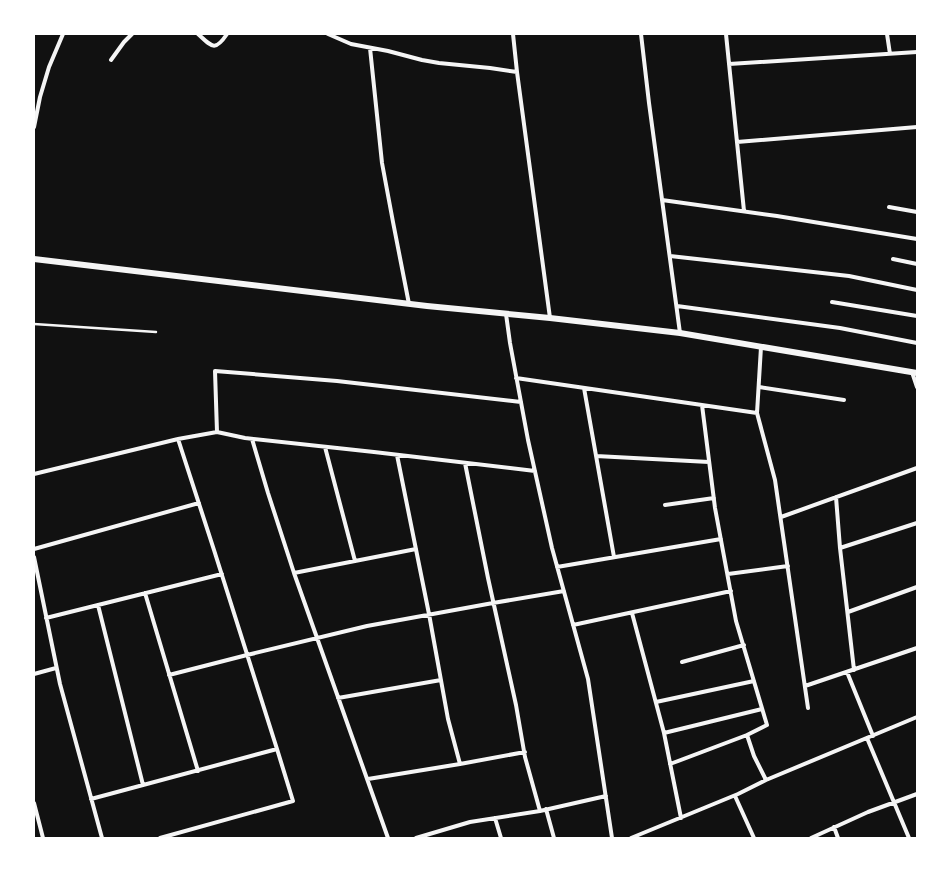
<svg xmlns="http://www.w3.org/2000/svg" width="951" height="872" font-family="'Golos Text',sans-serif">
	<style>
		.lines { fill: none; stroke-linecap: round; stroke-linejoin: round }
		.service { stroke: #f5f5f5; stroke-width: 2.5 }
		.minor { stroke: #f5f5f5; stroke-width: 4 }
		.tertiary { stroke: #f5f5f5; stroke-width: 6 }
	</style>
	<rect width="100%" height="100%" fill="#111"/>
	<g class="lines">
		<path class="service" d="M34,324L156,332"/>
		<path class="minor" d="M198,34C212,47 215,52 227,34
			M328,34L351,44L388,51L422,60L439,63L490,68L517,72
			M513,34L517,72L550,318
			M641,34L649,103L680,333
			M726,34L744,211
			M887,34L890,54
			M370,48L382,163L393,222L409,304
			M111,60L124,42L132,34
			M729,64L917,52
			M34,127L40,97L49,67L63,34
			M737,142L917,127
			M662,200L777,216L917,239
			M889,207L917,212
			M670,256L849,276L917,290
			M893,259L917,264
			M832,302L917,316
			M677,306L840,328L917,343
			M506,314L510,343L528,440L552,548L588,679L612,838
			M761,347L757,413L775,480L808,708
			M912,372L917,387
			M516,378L757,413
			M759,387L844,400
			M584,388L614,557
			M702,405L715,508L736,621L767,725L747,735L754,756L766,780
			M217,432L215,371L337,381L521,402
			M252,439L268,493L294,573L388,838
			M325,447L355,561
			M397,455L429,614L448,719L460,764
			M596,456L709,462
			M465,463L488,578L516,705L525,757L540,811
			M34,474L178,439L217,432L245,438L374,452L535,471
			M836,497L840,548L854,670
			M665,505L714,498
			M781,517L917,468
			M840,548L917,523
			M34,549L199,503
			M34,557L60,684L102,838
			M557,567L721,539
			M294,573L416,549
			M728,574L788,566
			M145,593L198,771
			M98,605L143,785
			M848,612L917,587
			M632,613L664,733L681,818
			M46,618L222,574
			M573,625L731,591
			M682,662L744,645
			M847,672L873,736
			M34,674L56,668
			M169,675L247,655L367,626L493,603L564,591
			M805,686L917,648
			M338,698L441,680
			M656,702L754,681
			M664,733L762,709
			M867,738L909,838
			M670,764L747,735
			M368,779L460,764L525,752
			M735,796L754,838
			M91,799L277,749
			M34,803L43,838
			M546,809L554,838
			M495,818L501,838
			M834,827L838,838
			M160,838L293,801L277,749L214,550L178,439
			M416,838L470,822L540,811L606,796
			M631,838L738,794L766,780L917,717
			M811,838L868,812L917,794"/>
		<path class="tertiary" d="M34,259L427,306L550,318L680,333L917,373"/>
	</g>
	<rect width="951" height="872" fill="none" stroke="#ffffff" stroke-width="70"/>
</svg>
